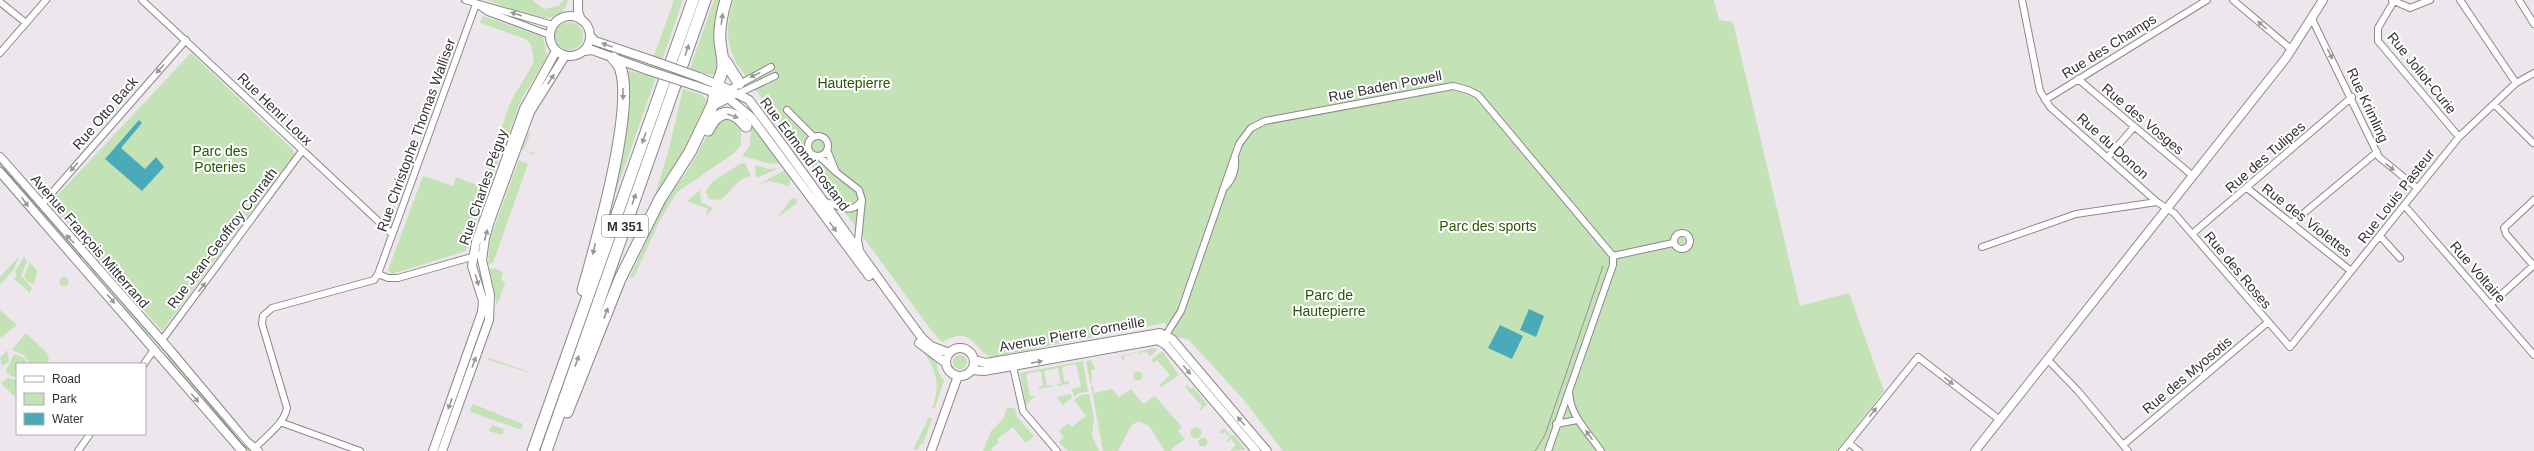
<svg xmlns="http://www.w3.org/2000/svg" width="2534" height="451" font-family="Helvetica,sans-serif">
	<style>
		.green { fill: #c3e2b6; fill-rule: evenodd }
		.water { fill: #4baab9 }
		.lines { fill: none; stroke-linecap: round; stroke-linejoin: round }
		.street-casing { stroke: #8c878b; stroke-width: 8 }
		.secondary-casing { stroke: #8c878b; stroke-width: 10 }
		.highway-casing { stroke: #8c878b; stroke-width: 13 }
		.street { stroke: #fff; stroke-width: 6 }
		.secondary { stroke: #fff; stroke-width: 8 }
		.highway { stroke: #fff; stroke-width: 11 }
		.tram { stroke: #959195; stroke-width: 1 }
		.secondary-bridge-casing { stroke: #8c878b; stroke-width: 10; stroke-linecap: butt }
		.secondary-bridge { stroke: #fff; stroke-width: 8 }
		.oneway { fill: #999899 }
		.labels { text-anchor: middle; stroke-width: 4; stroke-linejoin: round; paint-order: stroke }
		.shield { fill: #fff; stroke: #706f70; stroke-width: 1 }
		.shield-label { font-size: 13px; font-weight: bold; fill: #333133 }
		.street-label { font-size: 14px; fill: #333133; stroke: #fff }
		.park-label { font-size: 14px; fill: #275701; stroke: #fff }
	</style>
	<rect width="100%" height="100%" fill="#ede7ed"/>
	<path class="green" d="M487,0H532L544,9L558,6L564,0H568C559,36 510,8 487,0Z
		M674,0H683L606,220C615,171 632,119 626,70L647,75Z
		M714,0H723L722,61L717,75L705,74L690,68Z
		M734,0H1714L1719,20L1733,22L1800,306L1849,293L1884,391L1837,451H1283L1243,399L1198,350L1189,340L1177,337L1164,323L992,357C970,348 975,325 942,342L934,334L736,63C725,37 726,26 734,0Z
		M483,16L543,37L547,57L522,98L489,185L482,183L511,101L534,62L531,45L526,39L480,23Z
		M555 36a14 14 0 1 1 28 0a14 14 0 1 1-28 0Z
		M191,53L293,150L294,155L162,331L50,203ZM142,123L120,148L145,169L105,159Z
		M683,89L702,95L708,102L685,151L654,198L668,153Z
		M730,117L741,128V145L733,154L677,192L660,220L634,277H630L665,201L690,167L713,124Z
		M751,127H753L780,163L771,164L742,156L750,145Z
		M531,131L524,150L534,153L536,148L534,155L522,149L528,133Z
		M0,160L35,198L29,205L0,170Z
		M519,160L528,164L493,263L488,264L490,239Z
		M745,163L751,176C735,179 732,192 720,200L709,199L706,192L712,182L740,164Z
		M755,165L769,169L779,168L756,178Z
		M785,170L791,178L789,186L770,181L759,184Z
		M423,176L453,186L456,177L487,189L466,251L392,274L388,270Z
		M700,190L701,202L713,208L708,214H706L708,209L687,201Z
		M792,198L796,199L797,203L777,218Z
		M39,202L85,255L78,261L33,209Z
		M19,256L14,269L0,285V277Z
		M24,256L27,262L21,275L32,288L30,293L14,279L17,275L15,272Z
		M30,262L37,271L34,284L28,282L24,276Z
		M94,266L152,332L145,338L87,271Z
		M494,268L503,272L501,278L505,284L497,305L489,269Z
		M59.5 282a4.5 4.5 0 1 1 9 0a4.5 4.5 0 1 1-9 0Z
		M0,310L17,325L2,337H0Z
		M26,333L47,353L49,359L46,364H30L24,355L12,350Z
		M958,343L970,346L982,359L977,357C968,338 961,347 946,347Z
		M1154,348L1158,349L1148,358L1149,353L1141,352L1139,357V352L1124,356V360L1122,361L1121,356L1106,359Z
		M7,350L9,362L2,366L0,358Z
		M922,350L937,361V369L944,381L935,408H932C941,384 937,371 922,350Z
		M1162,351L1179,375L1161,387L1159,385L1170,375L1157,360L1154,363L1151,360Z
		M170,353L256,451H244L164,360Z
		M14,354L24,358L28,364H17V377L10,376L6,371Z
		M953 362a7 7 0 1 1 14 0a7 7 0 1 1-14 0Z
		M488,358H489L540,376L488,360Z
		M1091,360L1095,369L1091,370L1092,383H1090L1086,361Z
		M1083,361L1088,392L1079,393L1074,397L1072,389L1081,387L1076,364L1062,367L1064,382L1069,381V384L1057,386V384L1061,383L1058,368L1044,371L1047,386L1051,385L1052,387L1039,389V387L1043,386L1041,371L1026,374L1030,396H1035L1026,405L1020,373Z
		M1133.5 376a4.5 4.5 0 1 1 9 0a4.5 4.5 0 1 1-9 0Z
		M8,378L17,380L15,397L1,383Z
		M1093,385L1094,393L1112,389L1119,397L1131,389L1143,404L1155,396L1182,427L1178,431L1185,439L1171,449L1172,451H1165L1149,426L1138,421L1131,426L1118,451H1103L1091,386Z
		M1187,385L1191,389L1193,387L1207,404L1201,410L1199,409L1202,406L1185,387Z
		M1071,394L1072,398L1063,405L1056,397Z
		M1089,394L1094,418L1092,436L1099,451H1068L1059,442L1064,437L1059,431L1068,423L1072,427L1086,416L1074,400L1080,395Z
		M473,404L523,424L521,430L471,412L470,409Z
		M1007,408H1015L1017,417L1034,436L1026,443L1013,427L997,439L999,442L991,449L992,451H983L991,431L1003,419Z
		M929,417L932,419L923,444H920L918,450H913Z
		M492,425L504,429L502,435L489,431Z
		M1190.5 433a5.5 5.5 0 1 1 11 0a5.5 5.5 0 1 1-11 0Z
		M1224,428L1232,437L1234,435L1246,450L1230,451L1236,445L1231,439L1227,442L1226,441L1230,437L1225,432L1221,434L1219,432Z
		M1198.5 442a4.5 4.5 0 1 1 9 0a4.5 4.5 0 1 1-9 0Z"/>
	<path class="water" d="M139,120L142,123L121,148L145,169L156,157L164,167L142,191L105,159Z
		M1529,309L1544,316L1536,337L1520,330Z
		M1500,325L1523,336L1512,359L1488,348Z"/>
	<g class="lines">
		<defs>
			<path id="street" d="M142,0L392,234
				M465,0L553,25
				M2022,0L2040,91L2050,107L2157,202L2174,213L2290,347L2459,137L2516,83L2534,73
				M2233,0L2292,50
				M2392,0L2410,8L2430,0
				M2460,0L2516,83
				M2519,0L2534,24
				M2394,1L2378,28V41L2459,137
				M0,2L26,23
				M478,5L488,12L550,35
				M2312,19L2379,157L2417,188
				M0,53L46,0
				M2078,79L2193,176
				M727,91L771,67
				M735,95L775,76
				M2045,100L2207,0
				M2494,104L2533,143
				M787,110L813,136
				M808 146a10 10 0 1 1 20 0a10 10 0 1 1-20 0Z
				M819,156L836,172L827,150
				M2108,157L2134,127
				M836,172L859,190L862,200
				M2247,188L2351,271
				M1223,189C1232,181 1236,171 1235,158
				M824,202C840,204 850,217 862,200L858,240L860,250
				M43,203L186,40
				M2404,205L2534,355
				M2292,223L2377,152
				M1674 241a8 8 0 1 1 16 0a8 8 0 1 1-16 0Z
				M2192,234L2352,97
				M2380,236L2400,258
				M1982,247L2076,214L2157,202
				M1613,256L1673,243
				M2533,265L2506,234L2504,228L2534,200
				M378,274L388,278H398L482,254
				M2491,304L2534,265
				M1164,338L1181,311L1239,144L1251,128L1265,121L1453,86L1468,90L1478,95L1613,256V265L1548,451
				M162,340L302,151
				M2048,360L2078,391L2128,451
				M1012,362L1023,411L1057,451
				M144,364L153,351
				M1569,392C1570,416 1588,432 1601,451
				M280,422L360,451
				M1556,424L1577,420
				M1849,443L1859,451
				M2123,445L2267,323
				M255,448C266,436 284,424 287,408L262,324L263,316L272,308L374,280L378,274L476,4
				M78,451L90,434
				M1842,451L1918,357L2000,420"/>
			<path id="secondary" d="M578,0V11L581,20
				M550 36a20 20 0 1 1 40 0a20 20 0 1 1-40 0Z
				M590,36L595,41L651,60
				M584,51L592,50L647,70
				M699,77L728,89L749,100C809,178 863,259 922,338L931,346L949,353
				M696,86L727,97L751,117L869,276
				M0,157L170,350L246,441L258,451
				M0,172L242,451
				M919,343L946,363
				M946 362a14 14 0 1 1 28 0a14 14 0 1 1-28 0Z
				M974,360L986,363L1160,333L1172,339L1267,451
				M971,370L984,371L1013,366L1158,340L1166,345L1256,451
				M433,451L482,312L483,301L472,266L476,242L524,109L556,51
				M442,451L489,320L490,295L482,260L485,238L490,221L530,112L565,56
				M931,451L958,376
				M1975,451L2286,58L2323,0"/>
			<path id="highway" d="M725,61L739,83
				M717,84C727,64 722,61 720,41C719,27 722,13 726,0
				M713,104L727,97
				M708,130C718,110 731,107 746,126
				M583,290C596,244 634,113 621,70C620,66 616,61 613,58
				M567,412L620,279L660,199L690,152L713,104L715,92
				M533,451L693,0
				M546,451L705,0"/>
		</defs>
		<use href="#street" class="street-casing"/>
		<use href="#secondary" class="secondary-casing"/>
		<use href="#highway" class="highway-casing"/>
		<use href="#street" class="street"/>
		<use href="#secondary" class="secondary"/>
		<use href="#highway" class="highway"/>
		<path class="tram" d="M0,162L251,451
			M1535,451L1545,435L1603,266"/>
		<defs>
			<path id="secondary-bridge" d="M651,60L699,77
				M647,70L696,86"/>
		</defs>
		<use href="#secondary-bridge" class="secondary-bridge-casing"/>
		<use href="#secondary-bridge" class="secondary-bridge"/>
	</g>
	<defs><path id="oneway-solid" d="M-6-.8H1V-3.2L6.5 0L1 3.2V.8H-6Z"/></defs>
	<g class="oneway">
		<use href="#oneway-solid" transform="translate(516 14) rotate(-162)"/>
		<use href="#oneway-solid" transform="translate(722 19) rotate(-81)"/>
		<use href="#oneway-solid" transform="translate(2262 25) rotate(-140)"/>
		<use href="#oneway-solid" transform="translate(607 45) rotate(-160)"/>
		<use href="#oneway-solid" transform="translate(687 50) rotate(-71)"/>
		<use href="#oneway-solid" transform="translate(2330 54) rotate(63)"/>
		<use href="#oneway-solid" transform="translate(160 69) rotate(132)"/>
		<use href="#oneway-solid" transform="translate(755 75) rotate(154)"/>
		<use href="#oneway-solid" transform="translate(551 79) rotate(-57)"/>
		<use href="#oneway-solid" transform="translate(623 94) rotate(89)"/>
		<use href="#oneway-solid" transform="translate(733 116) rotate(20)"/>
		<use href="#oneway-solid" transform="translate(644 138) rotate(109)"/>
		<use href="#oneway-solid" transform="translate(74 167) rotate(131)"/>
		<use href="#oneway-solid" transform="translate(2390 167) rotate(38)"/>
		<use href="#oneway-solid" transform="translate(634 199) rotate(-71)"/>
		<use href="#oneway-solid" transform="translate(25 202) rotate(55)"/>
		<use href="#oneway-solid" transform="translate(833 227) rotate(54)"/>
		<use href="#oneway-solid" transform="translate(486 235) rotate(-75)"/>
		<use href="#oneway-solid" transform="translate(70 239) rotate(-134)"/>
		<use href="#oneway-solid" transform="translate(594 249) rotate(103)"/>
		<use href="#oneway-solid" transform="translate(477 280) rotate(73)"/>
		<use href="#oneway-solid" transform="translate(202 287) rotate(-52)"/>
		<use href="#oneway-solid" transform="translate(111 299) rotate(49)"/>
		<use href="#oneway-solid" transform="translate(606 313) rotate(-70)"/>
		<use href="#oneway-solid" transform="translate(577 361) rotate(-71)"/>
		<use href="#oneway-solid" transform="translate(474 362) rotate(-70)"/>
		<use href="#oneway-solid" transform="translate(1037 362) rotate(-11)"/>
		<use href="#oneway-solid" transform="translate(1187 370) rotate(50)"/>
		<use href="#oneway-solid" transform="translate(1949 381) rotate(38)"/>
		<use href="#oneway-solid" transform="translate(195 398) rotate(49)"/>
		<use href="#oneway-solid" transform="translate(450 404) rotate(110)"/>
		<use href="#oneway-solid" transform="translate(1873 412) rotate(-51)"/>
		<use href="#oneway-solid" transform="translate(1241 421) rotate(-130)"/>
		<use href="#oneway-solid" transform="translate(1589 435) rotate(-126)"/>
	</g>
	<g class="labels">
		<rect class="shield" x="602" y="215" width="46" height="22" rx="3"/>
		<g class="shield-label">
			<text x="625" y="231">M 351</text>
		</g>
		<g class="street-label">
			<text transform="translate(2109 46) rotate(-32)" y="5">Rue des Champs</text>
			<text transform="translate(2422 73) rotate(51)" y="5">Rue Joliot-Curie</text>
			<text transform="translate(1385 86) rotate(-11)" y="5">Rue Baden Powell</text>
			<text transform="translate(2368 105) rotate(65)" y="5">Rue Krimling</text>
			<text transform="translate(275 109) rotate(44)" y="5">Rue Henri Loux</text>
			<text transform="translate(105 113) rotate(-49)" y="5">Rue Otto Back</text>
			<text transform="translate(2143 119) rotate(40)" y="5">Rue des Vosges</text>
			<text transform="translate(416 135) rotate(-70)" y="5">Rue Christophe Thomas Walliser</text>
			<text transform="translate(2113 146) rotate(42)" y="5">Rue du Donon</text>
			<text transform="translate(805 154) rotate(53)" y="5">Rue Edmond Rostand</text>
			<text transform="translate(2265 157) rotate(-41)" y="5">Rue des Tulipes</text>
			<text transform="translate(483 187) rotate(-71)" y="5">Rue Charles Péguy</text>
			<text transform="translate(2396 196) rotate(-52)" y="5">Rue Louis Pasteur</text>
			<text transform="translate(2307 220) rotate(38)" y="5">Rue des Violettes</text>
			<text transform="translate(222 238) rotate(-53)" y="5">Rue Jean-Geoffroy Conrath</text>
			<text transform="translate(90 241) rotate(49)" y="5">Avenue François Mitterrand</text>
			<text transform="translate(2238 270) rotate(50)" y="5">Rue des Roses</text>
			<text transform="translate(2478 272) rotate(49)" y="5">Rue Voltaire</text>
			<text transform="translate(1072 334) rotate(-10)" y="5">Avenue Pierre Corneille</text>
			<text transform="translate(2187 375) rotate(-40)" y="5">Rue des Myosotis</text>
		</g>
		<g class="park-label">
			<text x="854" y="88">Hautepierre</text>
			<text x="220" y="156">Parc des<tspan x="220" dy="16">Poteries</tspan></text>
			<text x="1488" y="231">Parc des sports</text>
			<text x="1329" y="300">Parc de<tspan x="1329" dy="16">Hautepierre</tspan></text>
		</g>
	</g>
	<rect x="16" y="363" width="130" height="72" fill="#ffffff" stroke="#adadad"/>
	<rect x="24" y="376" width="20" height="6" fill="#ffffff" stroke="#adadad"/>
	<text x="52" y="383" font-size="12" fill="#333133">Road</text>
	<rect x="24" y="393" width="20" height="12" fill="#c3e2b6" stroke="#adadad"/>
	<text x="52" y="403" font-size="12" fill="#333133">Park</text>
	<rect x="24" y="413" width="20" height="12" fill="#4baab9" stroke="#adadad"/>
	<text x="52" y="423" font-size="12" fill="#333133">Water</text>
</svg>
